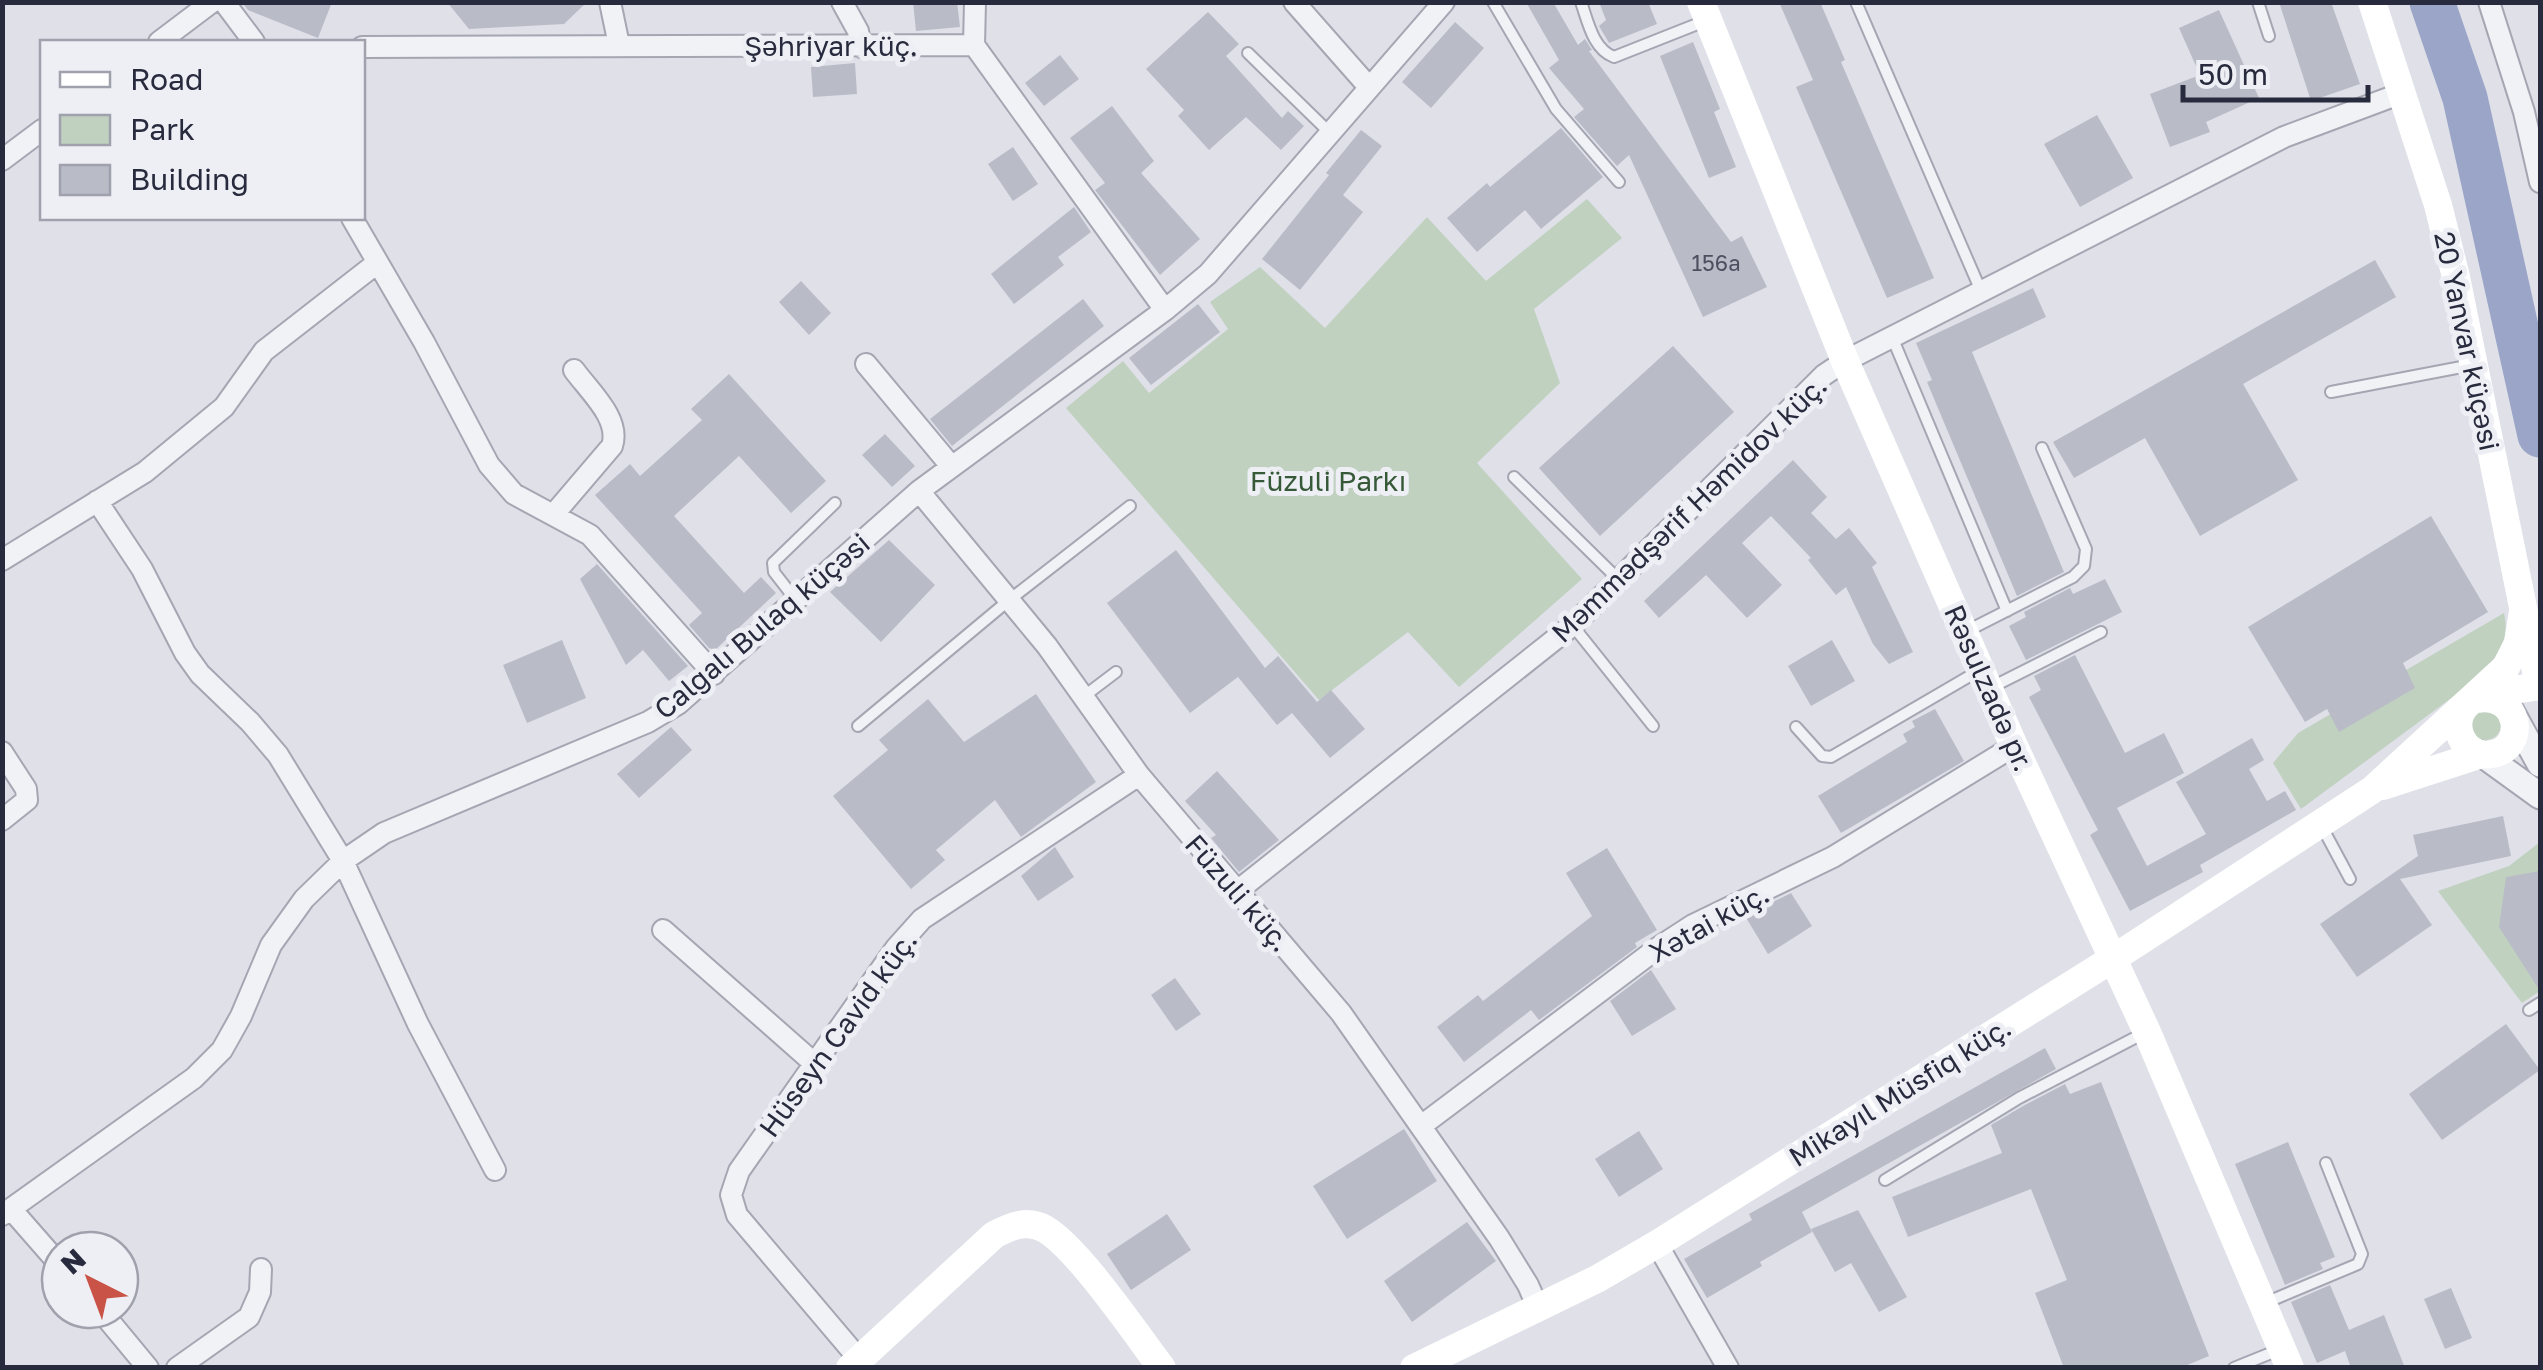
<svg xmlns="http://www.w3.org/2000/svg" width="2543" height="1370" font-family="'Golos Text',sans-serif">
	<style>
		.green { fill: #c0d1c0 }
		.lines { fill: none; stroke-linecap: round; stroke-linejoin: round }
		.river { stroke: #9ba5c7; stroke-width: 45 }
		.building { fill: #b9bbc7 }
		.service-casing { stroke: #a4a6b2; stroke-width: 14 }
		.minor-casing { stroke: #a4a6b2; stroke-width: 24 }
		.tertiary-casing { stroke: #a4a6b2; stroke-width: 29 }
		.service { stroke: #f1f2f6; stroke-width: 10 }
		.minor { stroke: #f1f2f6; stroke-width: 20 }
		.tertiary { stroke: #f1f2f6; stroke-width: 25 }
		.secondary { stroke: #fff; stroke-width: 28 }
		.labels { text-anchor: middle; stroke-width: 10; stroke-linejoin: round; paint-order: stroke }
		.number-label { font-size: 22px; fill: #4c4f60 }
		.street-label { font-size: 28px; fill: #282b3e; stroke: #eeeff5 }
		.park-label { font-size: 28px; fill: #365938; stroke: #eeeff5 }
	</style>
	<rect width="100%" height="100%" fill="#dfe0e8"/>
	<path class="green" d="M1587,199L1622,238L1534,309L1560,383L1477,463L1582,579L1459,687L1408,632L1319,700L1066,408L1123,361L1149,393L1228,329L1210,302L1260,267L1325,328L1427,217L1486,281Z
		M2504,613C2511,645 2494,660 2473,682L2301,809L2273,763L2298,733Z
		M2471 725a15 15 0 1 1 30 0a15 15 0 1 1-30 0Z
		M2540,842V991L2522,1003L2438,891L2509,866Z"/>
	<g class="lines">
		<path class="river" d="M2432,2L2465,98L2540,435"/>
	</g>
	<path class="building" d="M242,2H332L318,38L248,10Z
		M447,2H587L564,24L469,29Z
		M913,2H957L960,27L916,31Z
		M1526,2H1553L1578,45L1585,39L1592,50L1589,51L1731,242L1742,236L1767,287L1703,317L1629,155L1617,166L1574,117L1584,109L1549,68L1559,60Z
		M1599,2H1648L1657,24L1609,43L1599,26L1606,20Z
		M1779,2H1820L1845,60L1841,62L1934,278L1887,298L1796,87L1813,80Z
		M2279,2H2331L2360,84L2311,101Z
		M2219,10L2259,98L2206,122L2210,132L2170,147L2150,94L2200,75L2179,28Z
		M1208,12L1239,44L1226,56L1282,118L1288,111L1304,126L1281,150L1246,117L1209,150L1178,116L1184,110L1146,69Z
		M1455,22L1484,48L1431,108L1402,82Z
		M1693,42L1720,109L1714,112L1736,167L1709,178L1660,56Z
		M1060,55L1079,79L1044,106L1025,83Z
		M855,63L857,94L813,97L811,67Z
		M1112,106L1154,161L1141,173L1200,239L1160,275L1095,190L1105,183L1070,138Z
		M2097,115L2133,178L2080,207L2044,144Z
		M1561,128L1603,177L1541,229L1525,210L1477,252L1447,218L1487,183L1490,187Z
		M1361,130L1382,146L1343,195L1363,212L1300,290L1262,259L1329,175L1326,173Z
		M1013,147L1038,184L1013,201L988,164Z
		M1074,207L1091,232L1058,257L1064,265L1014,304L991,274Z
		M2375,260L2396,297L2243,384L2298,480L2200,536L2145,438L2074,478L2053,442Z
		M801,281L831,313L809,335L779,302Z
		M2033,288L2046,317L1972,352L2064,572L2017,596L1927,382L1932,380L1916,343Z
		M1083,299L1104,326L952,446L930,419Z
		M1198,304L1220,332L1151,385L1129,358Z
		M1673,346L1734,412L1600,536L1539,468Z
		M729,374L826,481L791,513L739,456L674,516L744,593L761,577L776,593L715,650L709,648L689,625L702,613L595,495L630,464L640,476L702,420L691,409Z
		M885,434L915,466L892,487L862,455Z
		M1793,460L1827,497L1811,513L1836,539L1849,528L1877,563L1872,567L1913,652L1889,664L1873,644L1846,587L1836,595L1808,560L1811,558L1771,516L1742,543L1782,585L1747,618L1706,575L1659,618L1644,601Z
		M2431,516L2488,612L2403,663L2415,688L2339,732L2327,709L2305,722L2248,627Z
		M889,540L935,585L881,642L830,592Z
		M1176,550L1265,668L1278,656L1317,702L1331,690L1365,729L1330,758L1292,713L1277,725L1238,677L1190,713L1107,603Z
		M597,564L688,666L669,681L643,650L626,665L580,579Z
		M2105,579L2122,612L2026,660L2009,626L2026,617L2024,612L2070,588L2073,594Z
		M562,640L586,698L527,723L503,665Z
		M1832,640L1855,681L1811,706L1788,666Z
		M2075,655L2125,753L2164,733L2184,773L2117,808L2147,866L2206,834L2176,782L2252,738L2264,760L2249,769L2267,801L2285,791L2296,810L2200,865L2203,872L2130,911L2090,835L2098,830L2029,697L2041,690L2034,676Z
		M1036,694L1096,782L1021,837L995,800L936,850L945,860L911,889L833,796L888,750L879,740L928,699L964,742Z
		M1935,709L1964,761L1841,833L1818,796L1907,742L1903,734L1915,727L1912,721Z
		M671,727L692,750L639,798L617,774Z
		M1217,771L1279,840L1239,872L1211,838L1216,835L1185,801Z
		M2503,816L2511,856L2400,879L2432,925L2357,977L2320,924L2418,856L2413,835Z
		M1055,847L1074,877L1038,901L1021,876Z
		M1607,848L1657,930L1635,943L1637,947L1539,1020L1531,1010L1464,1062L1437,1027L1478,995L1483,1001L1592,916L1566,873Z
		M2540,871V991L2499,927L2506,877Z
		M1791,893L1812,926L1768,954L1745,916Z
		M1651,970L1676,1009L1632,1036L1610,1001Z
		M1175,978L1201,1014L1176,1031L1151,995Z
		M2506,1024L2540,1070L2442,1140L2409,1094Z
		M2045,1048L2056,1069L1802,1212L1812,1232L1760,1262L1762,1266L1707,1298L1684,1259L1752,1220L1749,1214Z
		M2101,1082L2209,1356L2180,1368H2064L2035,1293L2067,1280L2031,1189L1908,1237L1892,1197L2002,1153L1991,1125L2023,1106L2065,1084L2070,1094Z
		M1404,1129L1437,1181L1347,1239L1313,1186Z
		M1639,1131L1663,1169L1619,1197L1595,1159Z
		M2288,1142L2335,1257L2320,1263L2323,1269L2285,1285L2235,1164Z
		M1858,1210L1907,1297L1879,1312L1851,1263L1835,1272L1811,1229Z
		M1167,1214L1191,1250L1131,1290L1107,1254Z
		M1467,1222L1496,1261L1412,1322L1384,1281Z
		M2330,1285L2349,1330L2384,1315L2405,1368H2351L2345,1351L2317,1363L2291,1302Z
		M2451,1288L2472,1338L2445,1349L2424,1299Z"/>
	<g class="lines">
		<defs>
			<path id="service" d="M1493,2L1556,109L1619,182
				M1581,2C1588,22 1593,49 1614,57L1705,21
				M1856,2L1981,291
				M2258,2L2269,36
				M1248,53L1329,132
				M1892,337L2007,611
				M2331,392L2472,365
				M1514,477L1619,580
				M795,599L774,572L773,563L835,503
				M1573,626L1653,726
				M1965,632L2073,577L2084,566L2086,549L2042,448
				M1990,688L2101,632
				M1083,697L1116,672
				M858,726L1008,601L1130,506
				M1796,727L1822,756L1831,757L1980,670
				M2321,825L2350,879
				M2529,1010L2540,1003
				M1885,1180L2019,1098L2146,1032
				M2265,1303L2358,1264L2362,1254L2326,1163
				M2234,1368L2281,1349"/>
			<path id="minor" d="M224,2L254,42
				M610,2L619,45
				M842,2L858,31L861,47
				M1294,2L1368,86
				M2489,2L2524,112L2540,182
				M159,42L212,2
				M974,45L975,2
				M362,47L974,45L1165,310
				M2,160L42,130
				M352,218L424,342L489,465L514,494L590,535L714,674
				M866,364L951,466
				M919,491L1047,646L1139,775L1341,1013L1499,1238L1528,1285L1538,1308
				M97,501L142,569L185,653L200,674L250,722L278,755L343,861L418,1024L495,1170
				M554,514L612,446C621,419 590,392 574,370
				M2,560L145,472L224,407L264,351L377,263
				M2,752L26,789L27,800L2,820
				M1236,892L1573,625L1824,375L1845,361L2284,137L2402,93
				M663,930L815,1064
				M1421,1126L1659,947L1693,925L1833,857L2014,746
				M11,1209L60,1265
				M2,1215L194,1078L222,1050L241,1016L271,945L304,899L343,861L384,833L648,722L678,704L919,491L1165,310L1208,274L1444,2
				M1657,1244L1728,1368
				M100,1310L148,1368
				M859,1359L737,1215L731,1195L739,1171L896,948L922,919L1139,775
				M177,1368L249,1317L260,1292L261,1269"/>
			<path id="tertiary" d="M2511,711L2540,764
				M2482,754L2540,796"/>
		</defs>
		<use href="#service" class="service-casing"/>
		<use href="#minor" class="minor-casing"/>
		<use href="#tertiary" class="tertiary-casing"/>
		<use href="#service" class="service"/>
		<use href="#minor" class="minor"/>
		<use href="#tertiary" class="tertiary"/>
		<path class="secondary" d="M1701,2L1845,361L2014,746L2147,1032L2290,1368
			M2372,2L2438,205L2456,277L2539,686
			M2477,699C2520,691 2528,748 2492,754C2462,759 2446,720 2470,702C2487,691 2519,690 2539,686
			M2383,786L2482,754
			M850,1368L994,1235C1011,1226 1027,1219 1045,1229C1078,1248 1136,1334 1162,1368
			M1414,1368L1597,1279L1657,1244L2114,958L2372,790L2506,667L2518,643L2523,611"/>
	</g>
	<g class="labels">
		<g class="number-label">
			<text x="1716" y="271">156а</text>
		</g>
		<g class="street-label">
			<text x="831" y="56">Şəhriyar küç.</text>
			<text transform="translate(2467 341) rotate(78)" y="10">20 Yanvar küçəsi</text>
			<text transform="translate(1689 509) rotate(-44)" y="10">Məmmədşərif Həmidov küç.</text>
			<text transform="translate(762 626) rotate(-40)" y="10">Calğalı Bulaq küçəsi</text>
			<text transform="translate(1989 688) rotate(66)" y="10">Rəsulzadə pr.</text>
			<text transform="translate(1238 893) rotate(49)" y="10">Füzuli küç.</text>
			<text transform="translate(1709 923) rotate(-29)" y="10">Xətai küç.</text>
			<text transform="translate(838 1034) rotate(-54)" y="10">Hüseyn Cavid küç.</text>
			<text transform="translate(1900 1092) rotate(-32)" y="10">Mikayıl Müsfiq küç.</text>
		</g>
		<g class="park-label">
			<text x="1328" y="491">Füzuli Parkı</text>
		</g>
	</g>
	<rect width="2543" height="1370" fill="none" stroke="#282b3e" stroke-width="10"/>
	<rect x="40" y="40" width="325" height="180" fill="#eeeff5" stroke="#9fa1ac" stroke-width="2.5"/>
	<rect x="60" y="72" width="50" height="15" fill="#ffffff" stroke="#9fa1ac" stroke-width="2.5"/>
	<text x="130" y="90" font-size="30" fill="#282b3e">Road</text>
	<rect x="60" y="115" width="50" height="30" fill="#c0d1c0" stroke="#9fa1ac" stroke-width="2.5"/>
	<text x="130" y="140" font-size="30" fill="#282b3e">Park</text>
	<rect x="60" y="165" width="50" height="30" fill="#b9bbc7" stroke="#9fa1ac" stroke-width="2.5"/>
	<text x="130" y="190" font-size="30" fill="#282b3e">Building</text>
	<g transform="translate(90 1280) rotate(318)"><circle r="48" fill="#eeeff5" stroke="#9fa1ac" stroke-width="2.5"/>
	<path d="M0-8L18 38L0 25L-18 38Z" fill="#c95347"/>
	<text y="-15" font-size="28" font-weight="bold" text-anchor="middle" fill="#282b3e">N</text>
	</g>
	<path d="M2183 85v15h185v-15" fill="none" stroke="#282b3e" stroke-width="5"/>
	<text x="2198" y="85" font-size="30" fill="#282b3e" stroke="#eeeff5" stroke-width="8" paint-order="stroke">50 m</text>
</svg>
